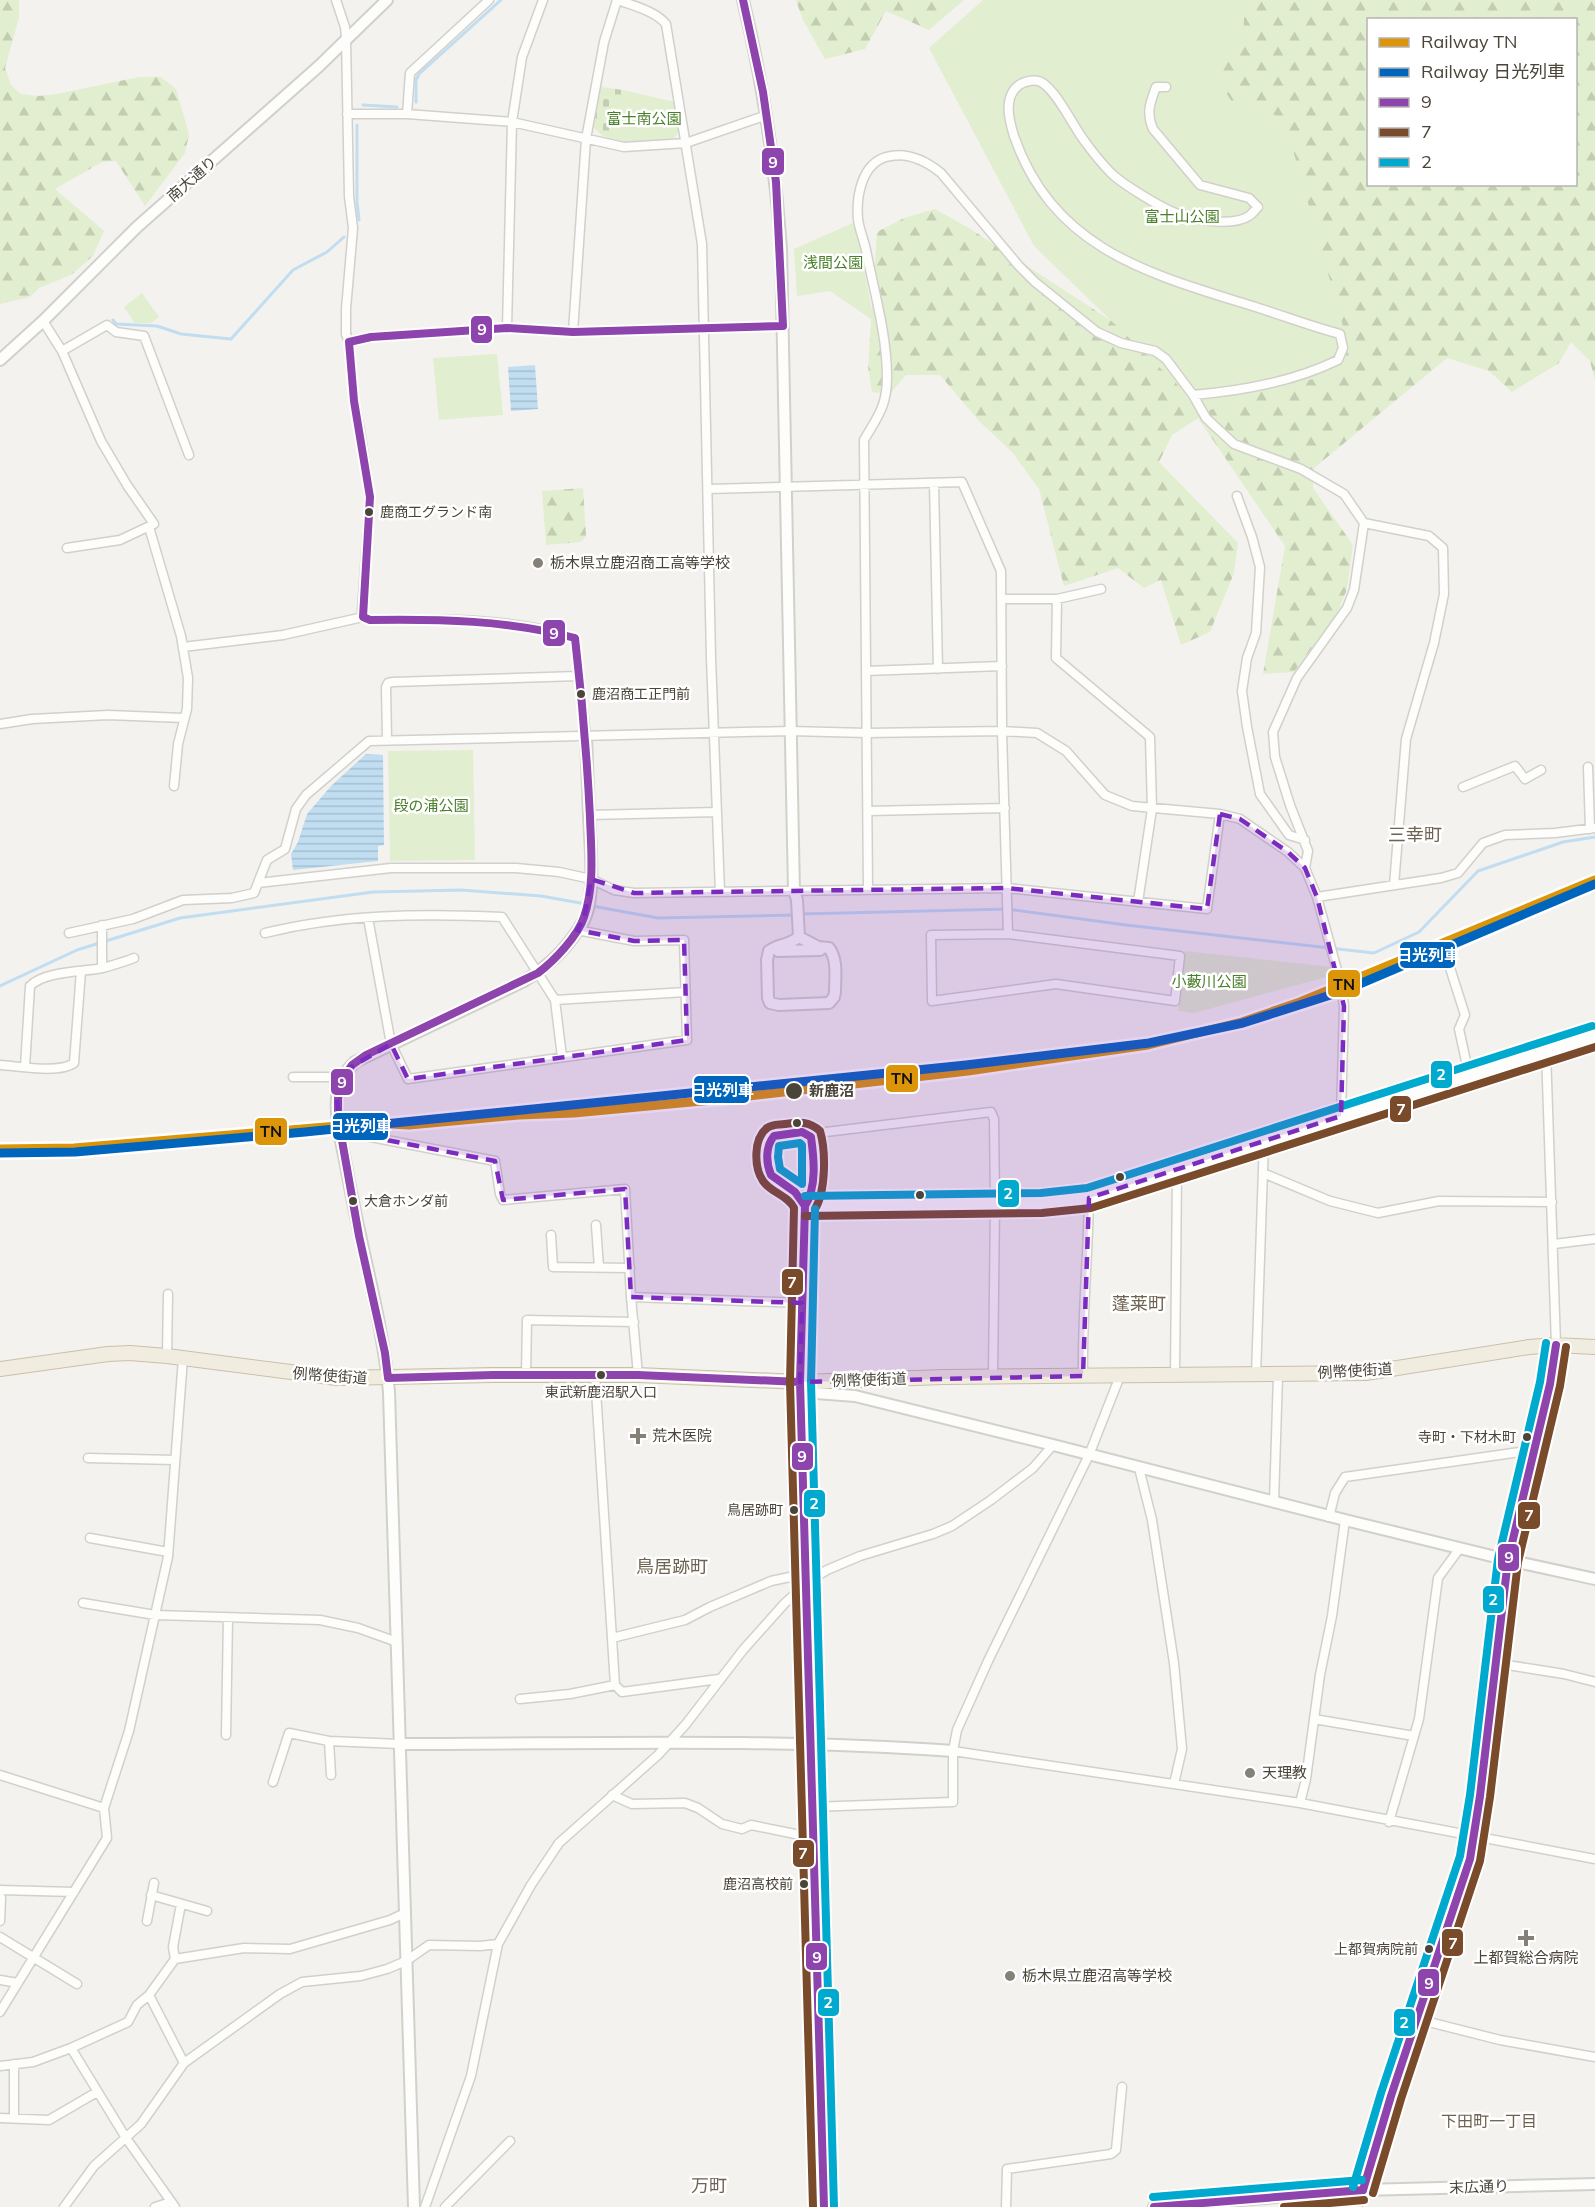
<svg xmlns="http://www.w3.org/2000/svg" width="1595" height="2207" font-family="Mulish,'Noto Sans JP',sans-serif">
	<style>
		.forest { fill: url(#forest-firs); fill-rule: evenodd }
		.cemetery { fill: url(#cemetery-stones) }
		.green { fill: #e1eecf }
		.water { fill: url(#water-rules) }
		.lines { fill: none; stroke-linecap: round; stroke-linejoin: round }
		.stream { stroke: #c0ddf1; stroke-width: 3 }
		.minor-casing { stroke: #d2d0cb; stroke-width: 11 }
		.tertiary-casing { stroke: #d2d0cb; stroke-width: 14 }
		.secondary-casing { stroke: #d3cfc5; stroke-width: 15 }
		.trunk-casing { stroke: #ccbfa9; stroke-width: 16 }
		.minor { stroke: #fdfdfc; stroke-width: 8 }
		.tertiary { stroke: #fdfdfc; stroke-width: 10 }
		.secondary { stroke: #f7f6f1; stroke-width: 12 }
		.trunk { stroke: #f0ece0; stroke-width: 14 }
		.bus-1-casing { stroke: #fff; stroke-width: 12 }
		.bus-2-casing { stroke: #fff; stroke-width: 12 }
		.bus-3-casing { stroke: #fff; stroke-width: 12 }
		.bus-1 { stroke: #8e44ad; stroke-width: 8 }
		.bus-2 { stroke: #7a4b2a; stroke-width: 8 }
		.bus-3 { stroke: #00a9ce; stroke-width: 8 }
		.rail-1-casing { stroke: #fff; stroke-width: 14 }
		.rail-2-casing { stroke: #fff; stroke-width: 14 }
		.rail-1 { stroke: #dc9509; stroke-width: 9 }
		.rail-2 { stroke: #0065bd; stroke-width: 9 }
		.marked { fill: #7b2cbf; fill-opacity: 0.2; stroke: #7b2cbf; stroke-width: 4.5; stroke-dasharray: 12 8; stroke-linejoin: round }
		.bus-dot { fill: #4b4439; stroke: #fff; stroke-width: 2 }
		.poi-dot { fill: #868178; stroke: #fff; stroke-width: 2 }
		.labels { text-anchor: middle; stroke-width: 5; stroke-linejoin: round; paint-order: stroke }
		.bus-label { font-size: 14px; fill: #4b4439; stroke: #fff; text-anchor: end }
		.park-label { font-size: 15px; fill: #4a7f2a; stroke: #fff }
		.street-label { font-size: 15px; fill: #4b4439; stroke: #fff }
		.poi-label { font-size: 15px; fill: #4b4439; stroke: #fff; text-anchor: start }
		.stop-label { font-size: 15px; font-weight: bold; fill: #4b4439; stroke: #fff; text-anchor: start }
		.neighbourhood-label { font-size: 16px; fill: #6e6250; stroke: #fff }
		.quarter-label { font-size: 18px; fill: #6e6250; stroke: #fff }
		.line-badge { stroke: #fff; stroke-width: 2 }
		.badge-label { font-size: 16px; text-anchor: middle; font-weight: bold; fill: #fff }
		.pale-badge-label { font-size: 16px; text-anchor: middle; font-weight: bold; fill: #111 }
	</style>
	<defs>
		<pattern id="forest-firs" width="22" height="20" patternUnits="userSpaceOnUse" patternTransform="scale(1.5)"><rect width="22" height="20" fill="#e1eecf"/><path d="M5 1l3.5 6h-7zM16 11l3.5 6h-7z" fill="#c3cdb2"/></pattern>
		<pattern id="cemetery-stones" width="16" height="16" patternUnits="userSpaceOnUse" patternTransform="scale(1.5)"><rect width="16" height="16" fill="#e1eecf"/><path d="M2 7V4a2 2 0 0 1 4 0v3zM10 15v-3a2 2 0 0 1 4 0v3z" fill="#c3cdb2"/></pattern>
		<pattern id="water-rules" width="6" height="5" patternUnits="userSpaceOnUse" patternTransform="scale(1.5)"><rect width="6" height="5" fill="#c0ddf1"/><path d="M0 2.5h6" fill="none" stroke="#a6bfcf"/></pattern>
	</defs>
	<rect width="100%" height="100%" fill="#f4f2ee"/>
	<path class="forest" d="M0,0H19V18L5,68L11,85L21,94L38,96L57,94L139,77H161L176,89L189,134L185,153L145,206L116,161L102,162L55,189L104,231L93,256L71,275L39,288L30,297L0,304Z
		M796,0H964L929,30L886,11L865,49L825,59L803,20Z
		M1222,0H1595V380L1590,361L1571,342L1559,363L1512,392L1489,371L1447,358L1314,468L1313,488L1353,545L1347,589L1337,614L1294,672L1263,674L1285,546L1198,418L1172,435L1159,462L1238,543L1234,573L1210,632L1181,645L1161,580L1144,588L1118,568L1064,586L1039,489L1012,452L979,421L940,375H906L890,394L872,392L868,367L877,232L904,218L935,209L969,228L1127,331L1195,69ZM1368,20H1576V184H1368Z
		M583,488L586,536L581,542L546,545L542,491Z"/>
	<path class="cemetery" d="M601,87L623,90L613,140L603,136L593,127Z"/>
	<path class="green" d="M983,0H1245L1243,41L1211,70L1232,102L1284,118L1349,347L1339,374L1248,392L1230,403L1210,410L1189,396L1034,246L929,48Z
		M623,90L675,102L679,132L674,138L631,143L613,140Z
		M855,222L874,321L830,291L797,296L794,249Z
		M142,293L159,317L151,323H135L124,307Z
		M497,354L503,415L439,420L433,358Z
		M473,750L475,860L390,861L388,751Z
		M1185,951L1332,967L1334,975L1194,1013L1178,1011Z"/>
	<path class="water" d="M535,365L538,409L511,411L508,367Z
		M366,754L383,755L384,845L378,846V861L293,870L291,854L298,842L307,814L331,786Z"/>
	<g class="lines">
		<path class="stream" d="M416,102V80L419,74L501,0
			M363,105L397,107
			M357,125V202L359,220
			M113,320L116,324L157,326L181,334L231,339L293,270L327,252L344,237
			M592,906L658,918L794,915
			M801,914L1007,909L1126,925L1374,953L1419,932L1478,871L1563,842L1595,837
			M0,986L77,950L180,918L373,892L461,890L541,896L586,904"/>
		<defs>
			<path id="minor" d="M336,0L345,27L346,38L349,196L353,228L346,309V334L349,342
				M618,0C634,6 655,11 666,24L702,244L711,658L720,892
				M1166,87H1156C1150,103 1146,113 1153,129L1200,185L1249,198L1258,207C1255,210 1252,214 1249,216C1232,227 1195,220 1178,214C1163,209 1124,185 1112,174C1103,165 1094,154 1086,143C1074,128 1059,95 1044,84C1037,78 1025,81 1019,85C1003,97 1009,120 1014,136C1053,248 1146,273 1249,305C1279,314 1309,326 1340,334L1343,348L1338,360C1293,382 1242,391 1193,395
				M347,114H407L512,122L624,147L686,143L767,115
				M407,114L410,73L489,0
				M43,321L62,351L107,325L116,332L144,336L189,455
				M507,328L512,122L522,57L543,0
				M573,332L586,139L604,42L617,0
				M62,351L101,441L127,485L154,524L120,540L67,548
				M934,483L938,669
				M708,489L962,482L1001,571L1002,731L1008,934
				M1237,496L1252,537L1260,567L1256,633L1247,658L1242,691L1247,727L1260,794L1289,835L1305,840
				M149,527L181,636L188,678L187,709L178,744L174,786
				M1001,599H1057L1101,589
				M1057,599L1056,658L1150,737L1152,809L1138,902
				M183,647L283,635L363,617
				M866,671L1002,666
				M0,724L32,719L108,715L184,718
				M586,737L575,638C508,617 438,619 370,620L363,617L362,611L370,497L360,430L354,401L349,342L371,337L507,328L573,332L783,326
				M387,739L386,687L388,683L393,682L578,676
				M1588,767L1590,829
				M1463,787L1515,766L1525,779L1541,770
				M868,811L1005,808
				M589,815L717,812
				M1305,868L1308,851L1290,805L1275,757L1273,732L1297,678L1347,608L1354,590L1364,523
				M258,883L391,868H516L559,872L591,879L614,890L634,893L1007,888L1207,909L1220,814
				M868,889L864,440C878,416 887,406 887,377C887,335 874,291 866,250C864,240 859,229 858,219C856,196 862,164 886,157C907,151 925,160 941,173L1019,266L1035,282L1097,332L1121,343L1155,351L1166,359L1193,395L1206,418L1234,444L1301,469L1344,494L1364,523L1429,536L1443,548L1444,594L1434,643L1406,739L1394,885
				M1317,897L1441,878L1458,873L1483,843L1505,835L1555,833L1595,828
				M368,918L391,1044L408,1079L687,1040L684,940L634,941L577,930
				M69,933L133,919L183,900L232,898L254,893L267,860L285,849L296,809L306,795L369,741L790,731L867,733L1002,731L1037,733L1066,751L1105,795L1132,806L1220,814L1240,819L1288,852L1305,868L1317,897L1340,981L1344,1006L1341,1116
				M265,933C342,914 423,913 502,917L555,1000L562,1057
				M1008,934L1180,956L1175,1001L1056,984L932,1001L931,935Z
				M102,968V925
				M1450,968L1465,1015L1459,1029L1469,1075
				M555,1000L686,992
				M1546,1051L1556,1345
				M0,1065C18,1066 59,1074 74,1063L81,971
				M25,1067L30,986C45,971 82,972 103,968C113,965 124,962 134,958
				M293,1077H342
				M340,1131L495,1161L500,1194L503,1200L625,1189L631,1297L638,1375
				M811,1137L826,1132L991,1112L994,1119L995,1204L993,1377
				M1263,1173L1330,1201L1378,1213L1439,1201L1552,1202
				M596,1225L599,1268
				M551,1235L553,1267L630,1268
				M1554,1244L1595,1239
				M631,1297L802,1303
				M167,1356L168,1294
				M526,1375L527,1320L634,1322
				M595,1375L615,1685
				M1256,1375L1264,1140
				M1083,1376C1082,1316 1088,1257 1089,1198
				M1175,1376L1177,1171
				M88,1458L175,1460
				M1139,1468L1152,1520L1174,1663L1182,1749L1174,1784
				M1274,1502L1278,1375
				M1329,1517L1335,1493L1345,1477L1534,1450
				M90,1538L168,1552
				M83,1603L155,1615L320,1620L358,1628L397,1642
				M612,1638L685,1620L710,1607L771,1581L804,1574
				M1495,1663L1564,1674L1595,1682
				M520,1699L570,1694L615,1685L622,1692L719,1679
				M1314,1719L1414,1736
				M226,1735L228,1618
				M329,1741L331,1775
				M953,1751L1300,1803L1595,1859
				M0,1775L104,1808
				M273,1782L289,1733L329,1741L400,1744
				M612,1795L632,1804L685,1803L698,1808L722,1824L742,1829L751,1825L800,1835H812
				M1300,1803L1306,1779L1320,1675L1332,1616L1345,1520
				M811,1807L953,1802V1751L957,1730L988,1661L1089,1455L1120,1376
				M1389,1822L1419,1719L1438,1578L1460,1548
				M0,1890L74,1892
				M151,1895L207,1911
				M0,1921L1,1898
				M147,1921L154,1883
				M0,1937L77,1984
				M175,1959L173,1947L181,1904
				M0,1980L18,1983
				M149,1995L184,2063
				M0,2012L107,1838L104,1808L129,1731L168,1557L183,1358
				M1417,2019L1500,2040L1595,2057
				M71,2048L126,2138L175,2207
				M0,2066L33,2062L71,2048L128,2022L137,2005L149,1995L175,1959L244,1948L290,1949L390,1920L405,1913
				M0,2118L49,2120L97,2092
				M14,2118V2064
				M64,2207L94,2166L141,2124L184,2063L280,1994L302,1982L361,1976L387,1969L406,1961L429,1945L480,1946L498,1944L531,1885L559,1843L658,1755L686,1724L743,1650L784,1604L809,1581L827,1570L860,1556L933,1534L952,1526L991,1500L1033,1468L1053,1445
				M155,2207L171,2202
				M425,2207L471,2076L498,1944
				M445,2207L510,2141
				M1006,2207L1007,2169L1111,2154L1116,2150L1122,2087"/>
			<path id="tertiary" d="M743,0C763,82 775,164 781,248L794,891L797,900L799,937
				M0,360L43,321L137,227L318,67L387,0
				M799,937L818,947L829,948C838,960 835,977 835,992L834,997L829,1003L779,1005L770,1003L768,998L767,960L769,951C778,944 787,946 799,937Z
				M778,951L820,950
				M802,1132L811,1137L812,1144C812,1162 817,1191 805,1206C799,1189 785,1188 772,1178C767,1170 767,1163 767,1154C768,1130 782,1133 802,1132Z
				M805,1206L1042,1203L1089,1198L1595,1036
				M800,1382L824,2207
				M800,1382L809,1390L816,1393L855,1396L1053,1445L1345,1520L1508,1560L1595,1579
				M400,1744C584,1744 769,1738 953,1751
				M414,2207L389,1392C382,1317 360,1245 347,1171C343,1147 335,1122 337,1098C339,1083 344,1072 355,1062L524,981C550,965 569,947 584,920C596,897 590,841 589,815C588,789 587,763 586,737
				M1154,2207L1363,2190L1595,2184"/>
			<path id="secondary" d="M800,1382L805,1206"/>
			<path id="trunk" d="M0,1369L108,1354L130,1353L167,1356L337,1378L493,1375H638L800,1382L944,1377L1366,1373L1529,1347L1556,1345L1595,1347
				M1354,2207L1363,2190L1391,2096L1470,1859L1480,1796L1508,1560L1550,1384L1556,1345"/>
		</defs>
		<use href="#minor" class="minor-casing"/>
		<use href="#tertiary" class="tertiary-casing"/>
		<use href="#secondary" class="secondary-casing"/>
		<use href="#trunk" class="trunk-casing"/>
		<use href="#minor" class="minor"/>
		<use href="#tertiary" class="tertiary"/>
		<use href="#secondary" class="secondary"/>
		<use href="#trunk" class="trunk"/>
		<defs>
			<path id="bus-1" d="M743,0L763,92L776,182L783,326
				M802,1132L811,1137C814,1159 817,1186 805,1206L795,1192L771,1175C766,1163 765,1147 774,1136Z
				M805,1206L800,1382L824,2207
				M388,1378L385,1353L359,1236L338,1118V1098L343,1078L352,1065L366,1055L538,973C554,961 578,936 584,917C595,885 591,850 590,817C587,757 582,698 575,638C507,620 440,619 370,620L363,617L370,497L354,401L349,342L371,337L507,328L573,332L783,326
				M388,1378L493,1375H638L800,1382
				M1363,2190L1391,2096L1470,1859L1480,1796L1508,1560L1550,1384L1556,1345
				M1154,2207L1363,2190"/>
			<path id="bus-2" d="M805,1216L1042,1213L1091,1208L1595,1047
				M1373,2193L1401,2099L1480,1861L1490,1797L1518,1562L1560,1386L1566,1347
				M813,2207L790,1382L794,1208C788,1195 771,1193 763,1181C754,1168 753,1139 767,1128C772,1124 779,1125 785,1124C799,1122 809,1121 820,1131C826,1151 826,1191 815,1209
				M1284,2207L1364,2200"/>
			<path id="bus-3" d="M800,1143L802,1145V1184L780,1169L778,1157L779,1146Z
				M805,1196L1041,1193L1087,1188L1592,1026
				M815,1209L811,1382L834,2207
				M1353,2187L1381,2093L1460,1856L1470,1795L1498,1559L1540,1382L1546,1343
				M1153,2197L1362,2180"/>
		</defs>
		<use href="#bus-1" class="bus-1-casing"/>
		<use href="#bus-2" class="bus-2-casing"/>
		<use href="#bus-3" class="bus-3-casing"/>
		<use href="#bus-1" class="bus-1"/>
		<use href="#bus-2" class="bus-2"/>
		<use href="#bus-3" class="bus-3"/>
		<defs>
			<path id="rail-1" d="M0,1149L74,1148L373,1123L409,1125L519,1115L574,1113L723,1099L968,1071L1148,1045L1242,1022L1300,1002L1595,880"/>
			<path id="rail-2" d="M0,1153L75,1152L305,1132L966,1065L1149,1043L1243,1023L1343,991L1595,884"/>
		</defs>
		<use href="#rail-1" class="rail-1-casing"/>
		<use href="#rail-2" class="rail-2-casing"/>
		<use href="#rail-1" class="rail-1"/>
		<use href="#rail-2" class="rail-2"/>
	</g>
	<path class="marked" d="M1220,814L1240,819L1288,852L1305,868L1317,897L1344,1006L1341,1116L1089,1198L1083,1376L800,1382L802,1303L631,1297L625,1189L503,1200L495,1161L340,1131L337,1098L346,1070L391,1044L408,1079L687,1040L684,940L634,941L577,930L584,919L591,879L634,893L1007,888L1207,909Z"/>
	<g class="bus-dot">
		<circle cx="369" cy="512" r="5"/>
		<circle cx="581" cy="694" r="5"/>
		<circle cx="794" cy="1091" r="9"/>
		<circle cx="797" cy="1123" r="5"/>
		<circle cx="1120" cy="1177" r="5"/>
		<circle cx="920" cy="1195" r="5"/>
		<circle cx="353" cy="1201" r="5"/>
		<circle cx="601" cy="1375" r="5"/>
		<circle cx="1527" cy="1437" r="5"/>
		<circle cx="794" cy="1510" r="5"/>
		<circle cx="804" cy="1884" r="5"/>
		<circle cx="1429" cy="1949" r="5"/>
	</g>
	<g class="poi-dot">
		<circle cx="538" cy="563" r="6"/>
		<path d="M635 1427h6v6h6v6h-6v6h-6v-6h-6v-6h6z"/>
		<circle cx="1250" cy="1773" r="6"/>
		<path d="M1523 1929h6v6h6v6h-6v6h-6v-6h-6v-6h6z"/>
		<circle cx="1010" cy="1976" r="6"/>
	</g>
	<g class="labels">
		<g class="bus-label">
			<text x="380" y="517" text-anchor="start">鹿商工グランド南</text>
			<text x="592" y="699" text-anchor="start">鹿沼商工正門前</text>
			<text x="364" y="1206" text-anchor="start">大倉ホンダ前</text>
			<text x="601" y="1397" text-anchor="middle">東武新鹿沼駅入口</text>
			<text x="1516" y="1442">寺町・下材木町</text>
			<text x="783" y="1515">鳥居跡町</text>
			<text x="793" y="1889">鹿沼高校前</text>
			<text x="1418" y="1954">上都賀病院前</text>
		</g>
		<g class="park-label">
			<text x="644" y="124">富士南公園</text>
			<text x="1182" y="222">富士山公園</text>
			<text x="833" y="268">浅間公園</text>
			<text x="431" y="811">段の浦公園</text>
			<text x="1209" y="987">小藪川公園</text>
		</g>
		<g class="street-label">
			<text transform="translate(192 179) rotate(-41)" y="5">南大通り</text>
			<text transform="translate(1355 1371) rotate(-3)" y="5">例幣使街道</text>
			<text transform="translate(330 1376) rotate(4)" y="5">例幣使街道</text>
			<text transform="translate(869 1380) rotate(-2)" y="5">例幣使街道</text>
			<text transform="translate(1479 2187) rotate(-2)" y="5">末広通り</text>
		</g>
		<g class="poi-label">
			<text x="550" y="568">栃木県立鹿沼商工高等学校</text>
			<text x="652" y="1441">荒木医院</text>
			<text x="1262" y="1778">天理教</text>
			<text x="1526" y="1963" text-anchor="middle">上都賀総合病院</text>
			<text x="1022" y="1981">栃木県立鹿沼高等学校</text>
		</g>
		<g class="stop-label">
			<text x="809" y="1096">新鹿沼</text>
		</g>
		<g class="neighbourhood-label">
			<text x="1489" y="2127">下田町一丁目</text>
		</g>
		<g class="quarter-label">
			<text x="1415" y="841">三幸町</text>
			<text x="1139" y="1310">蓬莱町</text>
			<text x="672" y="1573">鳥居跡町</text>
			<text x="709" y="2192">万町</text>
		</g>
	</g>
	<g class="line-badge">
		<rect x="761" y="147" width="24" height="29" rx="6" fill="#8e44ad"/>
		<rect x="470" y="315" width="23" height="29" rx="6" fill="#8e44ad"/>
		<rect x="542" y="619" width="24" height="28" rx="6" fill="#8e44ad"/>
		<rect x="1399" y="941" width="57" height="28" rx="6" fill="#0065bd"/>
		<rect x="1327" y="969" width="34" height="29" rx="6" fill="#dc9509"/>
		<rect x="1430" y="1060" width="23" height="29" rx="6" fill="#00a9ce"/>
		<rect x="885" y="1064" width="34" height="29" rx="6" fill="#dc9509"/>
		<rect x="330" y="1068" width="24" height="28" rx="6" fill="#8e44ad"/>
		<rect x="693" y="1075" width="57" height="29" rx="6" fill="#0065bd"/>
		<rect x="1389" y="1095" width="23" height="28" rx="6" fill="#7a4b2a"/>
		<rect x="332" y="1112" width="57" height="29" rx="6" fill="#0065bd"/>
		<rect x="254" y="1117" width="34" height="29" rx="6" fill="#dc9509"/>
		<rect x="997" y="1179" width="23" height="29" rx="6" fill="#00a9ce"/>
		<rect x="781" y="1268" width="23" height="28" rx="6" fill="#7a4b2a"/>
		<rect x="791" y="1442" width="23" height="29" rx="6" fill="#8e44ad"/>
		<rect x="803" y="1489" width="23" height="29" rx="6" fill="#00a9ce"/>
		<rect x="1517" y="1501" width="24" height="29" rx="6" fill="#7a4b2a"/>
		<rect x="1497" y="1543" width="23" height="29" rx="6" fill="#8e44ad"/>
		<rect x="1482" y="1585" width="23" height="29" rx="6" fill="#00a9ce"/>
		<rect x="792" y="1839" width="23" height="29" rx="6" fill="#7a4b2a"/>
		<rect x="1441" y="1928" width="23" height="29" rx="6" fill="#7a4b2a"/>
		<rect x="805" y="1942" width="23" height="29" rx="6" fill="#8e44ad"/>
		<rect x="1417" y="1968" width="23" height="29" rx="6" fill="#8e44ad"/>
		<rect x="817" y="1988" width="23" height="29" rx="6" fill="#00a9ce"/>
		<rect x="1393" y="2008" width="23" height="29" rx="6" fill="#00a9ce"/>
	</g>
	<g class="badge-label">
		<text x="773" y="168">9</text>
		<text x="482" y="335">9</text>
		<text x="554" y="639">9</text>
		<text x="1428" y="961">日光列車</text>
		<text x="1441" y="1080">2</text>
		<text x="342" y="1088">9</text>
		<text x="722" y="1096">日光列車</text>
		<text x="1401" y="1115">7</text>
		<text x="360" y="1132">日光列車</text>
		<text x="1008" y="1199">2</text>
		<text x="792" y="1288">7</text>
		<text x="802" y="1462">9</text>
		<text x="814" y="1509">2</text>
		<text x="1529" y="1521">7</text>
		<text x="1509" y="1563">9</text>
		<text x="1493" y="1605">2</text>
		<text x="803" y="1859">7</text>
		<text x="1453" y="1949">7</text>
		<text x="817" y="1963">9</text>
		<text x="1429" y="1989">9</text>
		<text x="828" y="2008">2</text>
		<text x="1404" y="2028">2</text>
	</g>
	<g class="pale-badge-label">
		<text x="1344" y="990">TN</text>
		<text x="902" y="1084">TN</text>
		<text x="271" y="1137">TN</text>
	</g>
	<rect x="1367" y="18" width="210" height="168" fill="#ffffff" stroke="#b7b4b0" stroke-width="1.5"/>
	<rect x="1379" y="38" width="30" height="9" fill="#dc9509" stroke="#b7b4b0" stroke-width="1.5"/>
	<text x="1421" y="48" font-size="18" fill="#4b4439">Railway TN</text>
	<rect x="1379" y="68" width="30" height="9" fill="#0065bd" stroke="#b7b4b0" stroke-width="1.5"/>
	<text x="1421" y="78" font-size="18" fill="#4b4439">Railway 日光列車</text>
	<rect x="1379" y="98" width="30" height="9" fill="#8e44ad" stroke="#b7b4b0" stroke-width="1.5"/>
	<text x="1421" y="108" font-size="18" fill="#4b4439">9</text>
	<rect x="1379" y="128" width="30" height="9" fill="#7a4b2a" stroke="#b7b4b0" stroke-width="1.5"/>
	<text x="1421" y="138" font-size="18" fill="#4b4439">7</text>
	<rect x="1379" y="158" width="30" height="9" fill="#00a9ce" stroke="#b7b4b0" stroke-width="1.5"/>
	<text x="1421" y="168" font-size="18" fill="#4b4439">2</text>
</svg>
